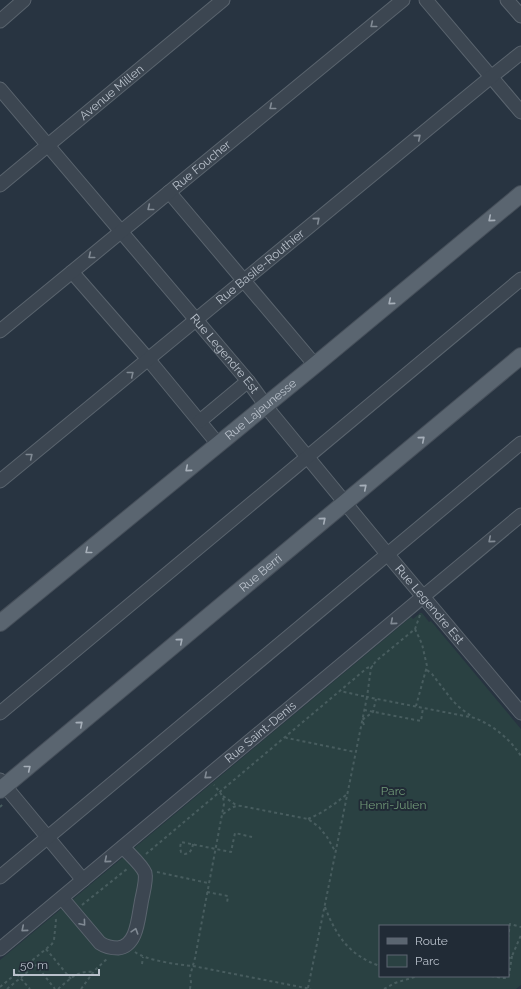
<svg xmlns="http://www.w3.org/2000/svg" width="521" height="989" font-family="Raleway,sans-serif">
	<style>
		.green { fill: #2a4142; fill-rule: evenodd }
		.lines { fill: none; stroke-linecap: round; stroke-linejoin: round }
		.minor-casing { stroke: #5a646e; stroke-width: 15 }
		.major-casing { stroke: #464f5a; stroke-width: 18 }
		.path { stroke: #485d5f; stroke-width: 2; stroke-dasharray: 3 3; stroke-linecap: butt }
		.minor { stroke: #3c4651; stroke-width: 13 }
		.major { stroke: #5a6570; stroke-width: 16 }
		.oneway { stroke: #818a94 }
		.oneway2 { stroke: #a6afb9 }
		.labels { text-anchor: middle; stroke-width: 4; stroke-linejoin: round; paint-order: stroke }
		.street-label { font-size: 12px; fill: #b9c1cb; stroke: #212b36 }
		.park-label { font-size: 12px; fill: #729a78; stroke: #212b36 }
	</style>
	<rect width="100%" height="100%" fill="#283441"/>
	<path class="green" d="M420,613H422L429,622L431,621L521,729V985L516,989H0V960L411,617L413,619ZM380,926H508V976H380Z"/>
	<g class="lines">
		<defs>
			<g id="minor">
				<path d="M426,0L521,112"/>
				<path d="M507,0L521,16"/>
				<path d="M0,21L24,0"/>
				<path id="s1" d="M0,89L248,381L272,414L388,555L521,713"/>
				<path id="s2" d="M0,185L223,0"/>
				<path d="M169,192L315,365"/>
				<path d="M72,272L148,359L218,444"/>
				<path id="s3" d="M0,331L403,0"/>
				<path d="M200,421L248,381"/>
				<path id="s4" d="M0,481L491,77L521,53"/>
				<path d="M0,713L521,279"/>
				<path d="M0,780L83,880"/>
				<path d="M0,877L521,443"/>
				<path d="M62,898L100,943C106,947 111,948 118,948C137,946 138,919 141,904C142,896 147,881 145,873C142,865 129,854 123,847"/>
				<path id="s5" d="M0,949L521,515"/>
			</g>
			<g id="major">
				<path id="s6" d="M0,623L315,365L521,194"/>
				<path id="s7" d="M0,790L521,356"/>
			</g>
		</defs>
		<use href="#minor" class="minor-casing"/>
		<use href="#major" class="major-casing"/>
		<path class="path" d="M420,615L415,629L376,661L371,668L367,697L475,718C494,726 510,739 521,756
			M415,629L422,644L427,666L416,706
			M427,670L432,674L452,700L459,707L471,716
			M364,710L421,721L423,708
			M364,725L362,720L373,712L376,699
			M285,737L287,738L355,752
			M223,796L236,805
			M0,807L4,803
			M223,814C229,810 233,805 241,806L308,819L319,827L327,837L335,851
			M308,819C322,813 334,805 347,794
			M193,844L192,849L189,853L185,854L181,852L180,848L181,842L231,852L235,833L252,837
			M146,854L367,668L373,666
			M157,872L208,883
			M207,892L228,896L227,903
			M82,905L127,869
			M325,907C336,936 350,956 380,966
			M508,938L510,924L521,927
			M46,949L71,979
			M135,952C145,960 179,965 193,966L311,989
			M508,959L512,956L521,935
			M142,964L143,957
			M17,974L30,989
			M491,976L502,978H507L509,975L512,956
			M0,987L52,944L54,940L56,920L55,918
			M308,988L367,697L340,691
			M7,989L36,965L55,989
			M58,989C69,980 77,970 93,972
			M81,989L95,970L108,958
			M190,989L191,982L190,976L195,958L224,804C224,796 219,791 214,785
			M384,989L395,983L418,976"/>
		<use href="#minor" class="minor"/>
		<use href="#major" class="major"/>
	</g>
	<defs><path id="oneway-chevron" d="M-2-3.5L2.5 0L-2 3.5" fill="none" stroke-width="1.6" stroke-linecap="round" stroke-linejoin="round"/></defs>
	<g class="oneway">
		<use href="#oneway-chevron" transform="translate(373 25) rotate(141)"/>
		<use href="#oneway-chevron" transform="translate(272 107) rotate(141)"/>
		<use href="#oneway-chevron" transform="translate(418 137) rotate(-40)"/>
		<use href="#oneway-chevron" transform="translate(150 208) rotate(141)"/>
		<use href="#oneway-chevron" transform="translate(317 220) rotate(-40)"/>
		<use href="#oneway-chevron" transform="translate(91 256) rotate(141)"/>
		<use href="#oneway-chevron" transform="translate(131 374) rotate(-39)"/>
		<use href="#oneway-chevron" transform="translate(30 456) rotate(-39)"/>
		<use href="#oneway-chevron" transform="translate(491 540) rotate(140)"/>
		<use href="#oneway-chevron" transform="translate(393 622) rotate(140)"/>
		<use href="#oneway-chevron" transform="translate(207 776) rotate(140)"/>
		<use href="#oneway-chevron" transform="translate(107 860) rotate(140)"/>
		<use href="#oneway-chevron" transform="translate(83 923) rotate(50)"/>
		<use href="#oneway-chevron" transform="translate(24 929) rotate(140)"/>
		<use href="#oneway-chevron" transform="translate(135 931) rotate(-72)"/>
	</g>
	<g class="oneway2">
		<use href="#oneway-chevron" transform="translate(491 219) rotate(140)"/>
		<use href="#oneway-chevron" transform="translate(391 302) rotate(140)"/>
		<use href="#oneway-chevron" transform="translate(422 439) rotate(-40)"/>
		<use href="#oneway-chevron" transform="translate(188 469) rotate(140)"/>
		<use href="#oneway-chevron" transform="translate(364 487) rotate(-40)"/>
		<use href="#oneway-chevron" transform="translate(323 520) rotate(-40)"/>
		<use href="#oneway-chevron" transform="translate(88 551) rotate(141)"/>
		<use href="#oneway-chevron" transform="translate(180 641) rotate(-40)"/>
		<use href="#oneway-chevron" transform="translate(80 724) rotate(-40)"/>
		<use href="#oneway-chevron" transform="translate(28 768) rotate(-39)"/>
	</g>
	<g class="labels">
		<g class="street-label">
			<text dy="4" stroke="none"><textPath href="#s2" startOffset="145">Avenue Millen</textPath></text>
			<text dy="4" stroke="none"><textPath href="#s3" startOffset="261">Rue Foucher</textPath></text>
			<text dy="4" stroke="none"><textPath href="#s4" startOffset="337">Rue Basile-Routhier</textPath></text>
			<text dy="4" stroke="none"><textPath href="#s1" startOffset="347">Rue Legendre Est</textPath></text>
			<text dy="4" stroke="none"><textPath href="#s6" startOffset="337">Rue Lajeunesse</textPath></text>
			<text dy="4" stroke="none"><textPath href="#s7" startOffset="339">Rue Berri</textPath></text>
			<text dy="4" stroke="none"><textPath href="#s1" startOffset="671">Rue Legendre Est</textPath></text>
			<text dy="4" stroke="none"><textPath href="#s5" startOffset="339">Rue Saint-Denis</textPath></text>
		</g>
		<g class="park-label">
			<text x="393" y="795">Parc<tspan x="393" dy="14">Henri-Julien</tspan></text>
		</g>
	</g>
	<rect x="379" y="925" width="130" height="52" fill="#212b36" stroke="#5e6772"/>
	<rect x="387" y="938" width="20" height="6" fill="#5a6570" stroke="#5e6772"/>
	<text x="415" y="945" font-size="12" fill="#b9c1cb">Route</text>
	<rect x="387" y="955" width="20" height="12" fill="#2a4142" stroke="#5e6772"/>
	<text x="415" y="965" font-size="12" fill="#b9c1cb">Parc</text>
	<path d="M14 969v6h85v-6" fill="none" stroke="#b9c1cb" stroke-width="2"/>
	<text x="20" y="969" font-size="12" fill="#b9c1cb" stroke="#212b36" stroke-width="3" paint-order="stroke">50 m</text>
</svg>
